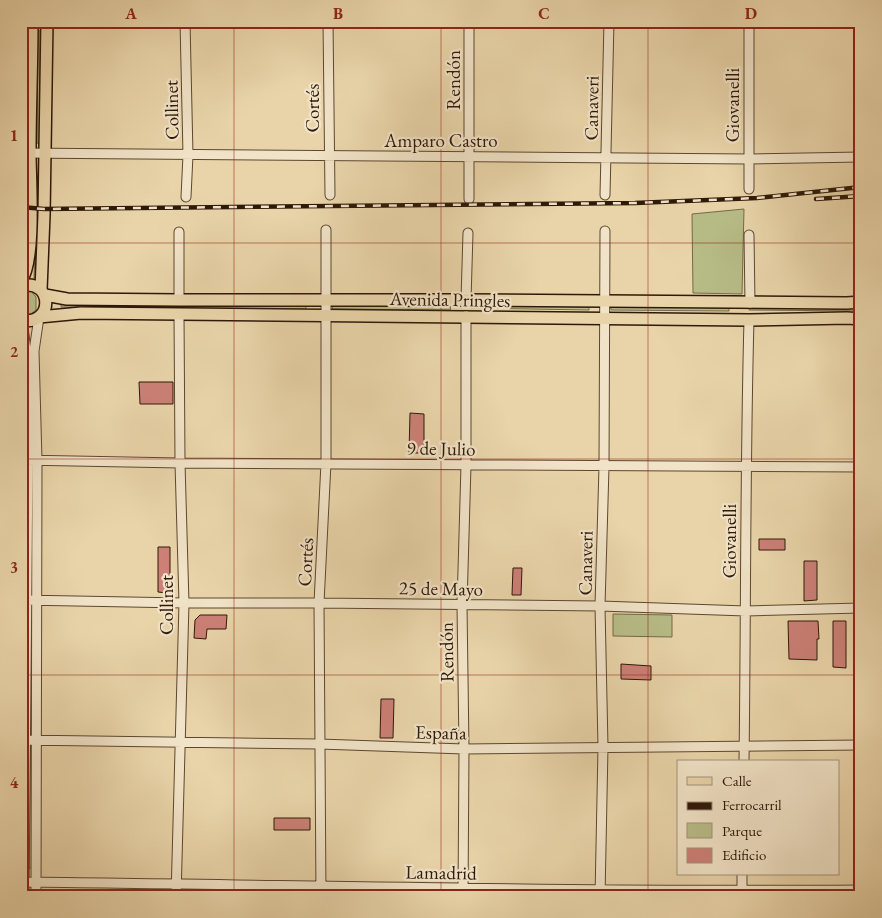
<svg xmlns="http://www.w3.org/2000/svg" width="882" height="918" font-family="'EB Garamond',serif">
	<style>
		.green { fill: #b7bc87; stroke: #726a48 }
		.building { fill: #cc8076; stroke: #2e1808 }
		.lines { fill: none; stroke-linecap: round; stroke-linejoin: round }
		.minor-casing { stroke: #5d4730; stroke-width: 11 }
		.major-casing { stroke: #2e1808; stroke-width: 14 }
		.minor { stroke: #f1e3c7; stroke-width: 9 }
		.major { stroke: #e9d4a9; stroke-width: 11 }
		.rail-casing { stroke: #2e1808; stroke-width: 4.5 }
		.rail { stroke: #f1e3c7; stroke-width: 2.5; stroke-dasharray: 8; stroke-linecap: butt }
		.grid { fill: none; stroke: #8f2418; stroke-width: 1; stroke-opacity: 0.55 }
		.labels { text-anchor: middle; stroke-width: 4.5; stroke-linejoin: round; paint-order: stroke }
		.street-label { font-size: 19px; fill: #2e1808; stroke: #f1e3c7 }
		.neatline { fill: none; stroke: #8f2418; stroke-width: 2 }
		.grid-label { font-size: 16px; text-anchor: middle; font-weight: bold; fill: #8f2418 }
	</style>
	<rect width="100%" height="100%" fill="#e9d4a9"/>
	<filter id="stains"><feTurbulence type="fractalNoise" baseFrequency=".004" numOctaves="4"/><feColorMatrix values="0 0 0 0 .2 0 0 0 0 .09 0 0 0 0 .02 0 0 0 .5 -.17"/></filter>
	<radialGradient id="worn" r=".72"><stop offset=".6" stop-color="#630" stop-opacity="0"/><stop offset="1" stop-color="#630" stop-opacity=".3"/></radialGradient>
	<path class="green" d="M38,30L40,31V144L37,143Z
		M744,209L742,294L693,293L692,214Z
		M36,220H38L36,278H34Z
		M23,291H31L36,297V310L29,315H25L21,312V293Z
		M61,304L164,305V308L61,307Z
		M188,305L306,306V309L188,308Z
		M471,305L589,307V310L471,308Z
		M333,306L451,307L450,310L332,309Z
		M611,306L729,308V311L611,310Z
		M749,307L861,308V311L749,310Z
		M613,614L672,615V637L613,636Z
		M30,615H33L32,726H30Z
		M30,757H32V868H29Z"/>
	<path class="building" d="M139,382H173V404H140Z
		M410,413L424,414V453H409Z
		M759,539H785V550H759Z
		M158,547H170V590H167V593L158,592Z
		M804,561H817V600L804,601Z
		M513,568H522L521,595H512Z
		M200,615H227L226,629H207L206,639L194,638L195,620Z
		M788,621H818L819,639H817V660L789,659Z
		M833,621H846V668L833,667Z
		M621,664L651,666V680L621,679Z
		M381,699H394L393,738H380Z
		M274,818H310V830H274Z"/>
	<g class="lines">
		<defs>
			<path id="minor" d="M185,21L188,155L186,197
				M328,21L330,195
				M21,153L749,159L861,157
				M749,189V21
				M605,195L609,21
				M469,199V21
				M749,235L750,303
				M179,300V232
				M466,300L468,233
				M22,320L26,350L28,460L24,897
				M21,460L180,463L861,467
				M21,600L184,603H319L600,606L746,611L861,608
				M21,740L319,744L464,749L861,745
				M744,762C746,614 745,467 749,320
				M21,882C301,885 581,892 861,890
				M742,896V874
				M36,897L37,461L34,351L39,317
				M176,897L184,603L180,463L179,314
				M321,897L319,603L326,463V230
				M463,897L464,749L462,605L466,465V316
				M600,897L603,747L600,606L604,467L605,231"/>
			<path id="major" d="M21,281C36,260 30,180 30,152C30,108 32,65 32,21
				M21,286C54,278 54,327 21,320
				M41,290L44,215L47,21
				M45,295L67,299L179,300H466L847,303L861,302
				M39,317L81,313L749,320L847,318L861,319"/>
		</defs>
		<use href="#minor" class="minor-casing"/>
		<use href="#major" class="major-casing"/>
		<use href="#minor" class="minor"/>
		<use href="#major" class="major"/>
		<defs>
			<path id="rail" d="M816,199L861,196
				M21,207L44,209L635,203L757,198L861,187"/>
		</defs>
		<use href="#rail" class="rail-casing"/>
		<use href="#rail" class="rail"/>
	</g>
	<path class="grid" d="M234,21V897M441,21V897M648,21V897M21,243H861M21,459H861M21,675H861"/>
	<g class="labels">
		<g class="street-label">
			<text transform="translate(453 80) rotate(-90)" y="7">Rendón</text>
			<text transform="translate(732 105) rotate(-90)" y="7">Giovanelli</text>
			<text transform="translate(312 108) rotate(-90)" y="7">Cortés</text>
			<text transform="translate(591 108) rotate(-89)" y="7">Canaveri</text>
			<text transform="translate(171 110) rotate(-91)" y="7">Collinet</text>
			<text x="441" y="147">Amparo Castro</text>
			<text transform="translate(450 299) rotate(1)" y="7">Avenida Pringles</text>
			<text transform="translate(441 448) rotate(1)" y="7">9 de Julio</text>
			<text transform="translate(729 541) rotate(-90)" y="7">Giovanelli</text>
			<text transform="translate(305 562) rotate(-87)" y="7">Cortés</text>
			<text transform="translate(585 563) rotate(-89)" y="7">Canaveri</text>
			<text transform="translate(441 588) rotate(1)" y="7">25 de Mayo</text>
			<text transform="translate(166 605) rotate(-90)" y="7">Collinet</text>
			<text transform="translate(446 652) rotate(-91)" y="7">Rendón</text>
			<text transform="translate(441 732) rotate(1)" y="7">España</text>
			<text transform="translate(441 872) rotate(1)" y="7">Lamadrid</text>
		</g>
	</g>
	<rect width="882" height="918" fill="none" stroke="#e9d4a9" stroke-width="55"/>
	<rect x="677" y="760" width="162" height="115" fill="#f1e3c7" stroke="#a3927b"/>
	<rect x="687" y="777" width="25" height="8" fill="#e9d4a9" stroke="#a3927b"/>
	<text x="722" y="786" font-size="15" fill="#2e1808">Calle</text>
	<rect x="687" y="802" width="25" height="8" fill="#2e1808" stroke="#a3927b"/>
	<text x="722" y="810" font-size="15" fill="#2e1808">Ferrocarril</text>
	<rect x="687" y="823" width="25" height="15" fill="#b7bc87" stroke="#a3927b"/>
	<text x="722" y="836" font-size="15" fill="#2e1808">Parque</text>
	<rect x="687" y="848" width="25" height="15" fill="#cc8076" stroke="#a3927b"/>
	<text x="722" y="860" font-size="15" fill="#2e1808">Edificio</text>
	<rect x="28" y="28" width="826" height="862" class="neatline"/>
	<g class="grid-label">
		<text x="131" y="19">A</text>
		<text x="338" y="19">B</text>
		<text x="544" y="19">C</text>
		<text x="751" y="19">D</text>
		<text x="14" y="141">1</text>
		<text x="14" y="357">2</text>
		<text x="14" y="573">3</text>
		<text x="14" y="788">4</text>
	</g>
	<rect width="100%" height="100%" filter="url(#stains)"/>
	<rect width="100%" height="100%" fill="url(#worn)"/>
</svg>
